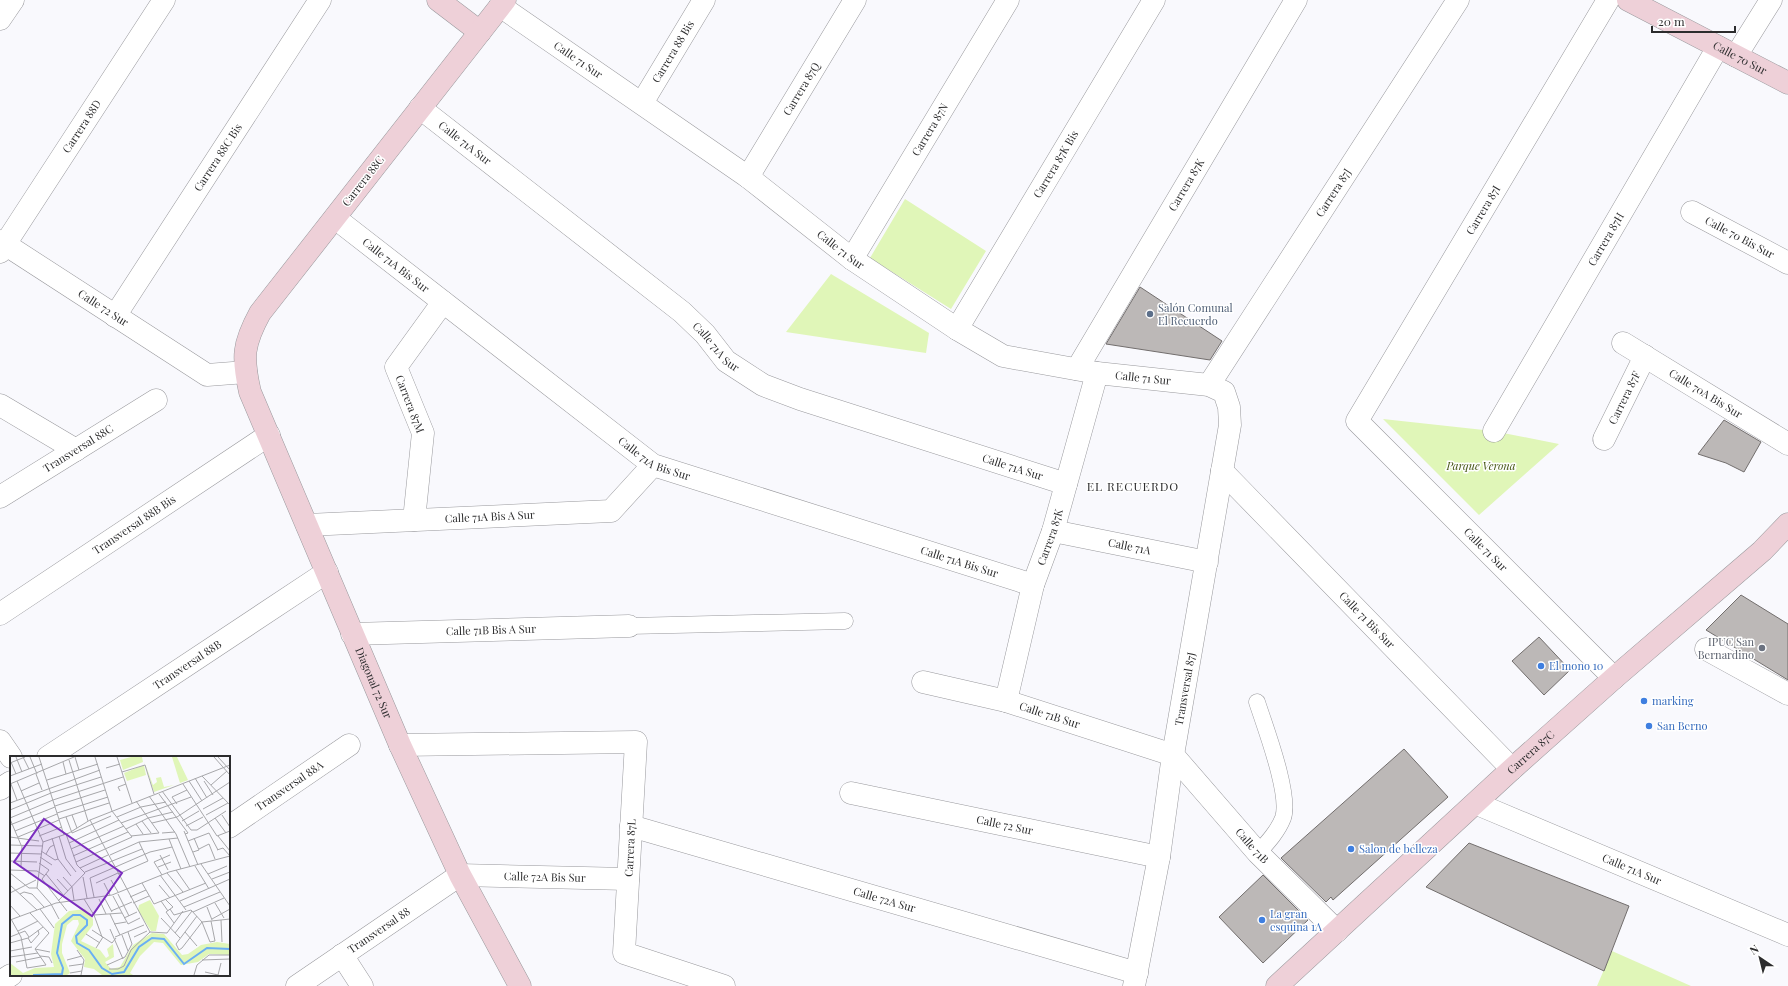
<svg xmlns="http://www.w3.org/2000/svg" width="1788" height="986" font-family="'Playfair Display',serif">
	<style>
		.green { fill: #e0f6b8 }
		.building { fill: #bcb8b7; stroke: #726e6d }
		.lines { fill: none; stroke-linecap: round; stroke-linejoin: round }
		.lane-casing { stroke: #99999d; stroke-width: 17 }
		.street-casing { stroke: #99999d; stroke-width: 23 }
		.secondary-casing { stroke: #99999d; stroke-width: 23 }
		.lane { stroke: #fff; stroke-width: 16 }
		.street { stroke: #fff; stroke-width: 22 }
		.secondary { stroke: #eed0d8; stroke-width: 22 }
		.service-dot { fill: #5c6f8a; stroke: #fff; stroke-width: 1.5 }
		.worship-dot { fill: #6b7280; stroke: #fff; stroke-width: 1.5 }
		.shop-dot { fill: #3f7fe0; stroke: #fff; stroke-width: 1.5 }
		.labels { text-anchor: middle; stroke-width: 3; stroke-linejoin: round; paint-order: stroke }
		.street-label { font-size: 11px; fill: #2c2c2d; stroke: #fff }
		.service-label { font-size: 11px; fill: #4e5e75; stroke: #fff; text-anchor: start }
		.park-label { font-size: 11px; font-style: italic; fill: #445513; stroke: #fff }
		.worship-label { font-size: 11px; fill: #5b616d; stroke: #fff; text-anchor: end }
		.shop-label { font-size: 11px; fill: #366cbe; stroke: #fff; text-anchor: start }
		.neighbourhood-label { font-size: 12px; letter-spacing: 1px; fill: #2c2c2d; stroke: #fff }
		.inset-river { fill: none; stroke: #69aff4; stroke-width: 2 }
		.inset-road { fill: none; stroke: #a7a7aa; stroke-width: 1 }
		.view { fill: #7b2cbf; fill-opacity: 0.15; stroke: #7b2cbf; stroke-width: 2 }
		.inset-edge { fill: none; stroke: #2c2c2d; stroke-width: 2 }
	</style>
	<rect width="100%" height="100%" fill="#f9f9fd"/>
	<path class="green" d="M905,199L986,251L951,309L870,258Z
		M831,274L929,333L926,353L786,332Z
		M1383,419L1493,431L1559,444L1479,515Z
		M1612,951L1691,986H1597Z"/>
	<path class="building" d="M1140,287L1222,341L1210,360L1106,344Z
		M1724,420L1761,442L1744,472L1726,463L1698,454Z
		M1741,595L1788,624V680L1706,630Z
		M1539,637L1570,670L1544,695L1512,661Z
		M1404,749L1448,797L1333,900L1331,897L1326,902L1281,858Z
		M1469,843L1629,906L1604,971L1426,887Z
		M1263,875L1308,920L1263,963L1219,917Z"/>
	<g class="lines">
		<defs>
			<path id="lane" d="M629,626L845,621
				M1257,702C1265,727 1291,795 1283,818C1278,831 1268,842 1258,853"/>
			<g id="street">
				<path id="s1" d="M1608,0L1357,421L1614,678"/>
				<path id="s2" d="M500,6L748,177L852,259L957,329L1003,356L1097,373L1209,385L1224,392L1229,407L1230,425L1173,755L1159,857L1134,986"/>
				<path d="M0,19L13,0"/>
				<path d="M1736,56L1771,0"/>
				<path id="s3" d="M642,103L704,0"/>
				<path id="s4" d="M420,108L682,312L705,334L726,361L763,385L800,399L1066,484"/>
				<path id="s5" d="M748,177L855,0"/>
				<path id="s6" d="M1692,212L1788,263"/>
				<path id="s7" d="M335,218L653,465L1033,585"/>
				<path id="s8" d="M0,241L207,375L246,372"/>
				<path id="s9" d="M0,252L164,0"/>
				<path id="s10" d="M852,259L1008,0"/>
				<path id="s11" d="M115,316L320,0"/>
				<path id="s12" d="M957,329L1154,0"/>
				<path id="s13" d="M1623,343L1788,444"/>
				<path id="s14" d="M1077,369L1296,0"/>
				<path id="s15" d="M1209,385L1458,0"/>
				<path d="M0,405L76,450"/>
				<path id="s16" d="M1494,431L1718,47"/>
				<path id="s17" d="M1604,439L1645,356"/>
				<path id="s18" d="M1222,471L1512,769"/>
				<path id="s19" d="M0,497L156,400"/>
				<path d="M414,520L423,433L396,367L443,302"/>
				<path id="s20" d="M307,525L611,511L653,465"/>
				<path id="s21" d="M1053,531L1207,562"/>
				<path id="s22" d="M0,614L269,435"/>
				<path id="s23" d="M352,634L629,626"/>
				<path d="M1706,649L1788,694"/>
				<path id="s24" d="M923,682L1006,701L1173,755L1258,853L1337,931"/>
				<path id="s25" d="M1006,701L1033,585L1053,531L1097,373"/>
				<path d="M0,741L11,757"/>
				<path d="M400,745L636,742L624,953L724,986"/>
				<path id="s26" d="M48,757L327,572"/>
				<path d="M0,789L11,782"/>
				<path id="s27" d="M851,793L1159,857"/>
				<path id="s28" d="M1477,804L1788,935"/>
				<path id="s29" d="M631,826L1137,973"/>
				<path id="s30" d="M229,827L349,745"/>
				<path d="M342,955L362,986"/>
				<path d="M0,982L11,975"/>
				<path id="s31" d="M297,986L460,875L628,879"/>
			</g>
			<g id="secondary">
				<path d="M438,0L480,32"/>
				<path id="s32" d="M505,0L260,313C243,344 242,357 250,392L400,745L460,875L520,986"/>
				<path id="s33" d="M1628,0L1788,83"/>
				<path id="s34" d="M1277,986L1512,769L1614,678L1762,551L1788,524"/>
			</g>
		</defs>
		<use href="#lane" class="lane-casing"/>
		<use href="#street" class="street-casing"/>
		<use href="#secondary" class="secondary-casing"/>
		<use href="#lane" class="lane"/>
		<use href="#street" class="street"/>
		<use href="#secondary" class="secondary"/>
	</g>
	<circle class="service-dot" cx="1150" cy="314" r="4"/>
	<circle class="worship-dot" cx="1762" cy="648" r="4"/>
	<g class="shop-dot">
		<circle cx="1541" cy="666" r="4"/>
		<circle cx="1644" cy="701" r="4"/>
		<circle cx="1649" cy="726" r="4"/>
		<circle cx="1351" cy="849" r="4"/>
		<circle cx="1262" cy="920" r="4"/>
	</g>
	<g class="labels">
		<g class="street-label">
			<text dy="4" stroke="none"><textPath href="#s3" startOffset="60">Carrera 88 Bis</textPath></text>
			<text dy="4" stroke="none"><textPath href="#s33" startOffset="126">Calle 70 Sur</textPath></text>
			<text dy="4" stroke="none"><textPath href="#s2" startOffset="95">Calle 71 Sur</textPath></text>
			<text dy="4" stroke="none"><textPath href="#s5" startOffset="103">Carrera 87Q</textPath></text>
			<text dy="4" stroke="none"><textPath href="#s9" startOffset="150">Carrera 88D</textPath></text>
			<text dy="4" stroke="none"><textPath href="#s10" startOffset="151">Carrera 87N</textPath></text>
			<text dy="4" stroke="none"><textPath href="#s4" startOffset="57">Calle 71A Sur</textPath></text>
			<text dy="4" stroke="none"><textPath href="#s11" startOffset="189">Carrera 88C Bis</textPath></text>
			<text dy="4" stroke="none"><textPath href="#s12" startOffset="192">Carrera 87K Bis</textPath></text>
			<text transform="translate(363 181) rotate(-52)" y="4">Carrera 88C</text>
			<text dy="4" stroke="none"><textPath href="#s14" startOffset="214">Carrera 87K</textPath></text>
			<text dy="4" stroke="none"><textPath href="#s15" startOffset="229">Carrera 87J</textPath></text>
			<text transform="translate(1483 210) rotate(-59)" y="4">Carrera 87I</text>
			<text dy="4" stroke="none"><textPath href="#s6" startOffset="54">Calle 70 Bis Sur</textPath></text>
			<text dy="4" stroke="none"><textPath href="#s16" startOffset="222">Carrera 87H</textPath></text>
			<text dy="4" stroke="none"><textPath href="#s2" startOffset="419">Calle 71 Sur</textPath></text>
			<text dy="4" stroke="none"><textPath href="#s7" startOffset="77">Calle 71A Bis Sur</textPath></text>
			<text dy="4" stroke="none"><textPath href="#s8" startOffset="123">Calle 72 Sur</textPath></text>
			<text dy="4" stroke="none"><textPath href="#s4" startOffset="381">Calle 71A Sur</textPath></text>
			<text dy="4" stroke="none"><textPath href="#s2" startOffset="755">Calle 71 Sur</textPath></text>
			<text dy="4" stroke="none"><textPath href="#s13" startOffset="97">Calle 70A Bis Sur</textPath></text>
			<text dy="4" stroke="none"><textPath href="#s17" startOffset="46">Carrera 87F</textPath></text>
			<text transform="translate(410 404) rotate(69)" y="4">Carrera 87M</text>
			<text dy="4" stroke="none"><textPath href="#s19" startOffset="92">Transversal 88C</textPath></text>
			<text dy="4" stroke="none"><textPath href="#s7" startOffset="401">Calle 71A Bis Sur</textPath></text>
			<text dy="4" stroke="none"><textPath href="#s4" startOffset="705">Calle 71A Sur</textPath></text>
			<text dy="4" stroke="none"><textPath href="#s20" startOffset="183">Calle 71A Bis A Sur</textPath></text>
			<text dy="4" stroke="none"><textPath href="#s22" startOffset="161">Transversal 88B Bis</textPath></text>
			<text dy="4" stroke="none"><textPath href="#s25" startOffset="170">Carrera 87K</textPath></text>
			<text dy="4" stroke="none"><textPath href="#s21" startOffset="78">Calle 71A</textPath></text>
			<text dy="4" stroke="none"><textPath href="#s1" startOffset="672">Calle 71 Sur</textPath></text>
			<text dy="4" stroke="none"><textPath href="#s7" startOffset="724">Calle 71A Bis Sur</textPath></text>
			<text dy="4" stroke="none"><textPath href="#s18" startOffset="208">Calle 71 Bis Sur</textPath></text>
			<text dy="4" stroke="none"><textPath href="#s23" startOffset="139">Calle 71B Bis A Sur</textPath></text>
			<text dy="4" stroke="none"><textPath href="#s26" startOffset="167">Transversal 88B</textPath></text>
			<text dy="4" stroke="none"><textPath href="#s32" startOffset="796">Diagonal 72 Sur</textPath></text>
			<text transform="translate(1185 689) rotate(-80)" y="4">Transversal 87J</text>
			<text dy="4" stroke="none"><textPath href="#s24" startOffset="131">Calle 71B Sur</textPath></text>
			<text dy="4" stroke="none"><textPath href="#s34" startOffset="345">Carrera 87C</textPath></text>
			<text dy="4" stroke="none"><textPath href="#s30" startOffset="73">Transversal 88A</textPath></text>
			<text dy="4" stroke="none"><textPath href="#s27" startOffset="157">Calle 72 Sur</textPath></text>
			<text dy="4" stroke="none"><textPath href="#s24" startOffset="381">Calle 71B</textPath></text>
			<text transform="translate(630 848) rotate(-87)" y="4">Carrera 87L</text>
			<text dy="4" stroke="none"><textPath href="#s28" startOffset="168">Calle 71A Sur</textPath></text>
			<text dy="4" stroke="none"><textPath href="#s31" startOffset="282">Calle 72A Bis Sur</textPath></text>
			<text dy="4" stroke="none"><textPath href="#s29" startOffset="264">Calle 72A Sur</textPath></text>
			<text dy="4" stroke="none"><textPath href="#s31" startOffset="99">Transversal 88</textPath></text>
		</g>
		<g class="service-label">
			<text x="1158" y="312">Salón Comunal<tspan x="1158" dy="13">El Recuerdo</tspan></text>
		</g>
		<g class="park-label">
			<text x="1481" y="470">Parque Verona</text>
		</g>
		<g class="worship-label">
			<text x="1754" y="646">IPUC San<tspan x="1754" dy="13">Bernardino</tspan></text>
		</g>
		<g class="shop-label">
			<text x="1549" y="670">El mono 10</text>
			<text x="1652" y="705">marking</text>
			<text x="1657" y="730">San Berno</text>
			<text x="1359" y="853">Salon de belleza</text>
			<text x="1270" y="918">La gran<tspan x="1270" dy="13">esquina 1A</tspan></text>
		</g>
		<g class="neighbourhood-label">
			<text x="1133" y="491">EL RECUERDO</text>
		</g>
	</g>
	<g transform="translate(10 756)">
		<rect width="220" height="220" fill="#f9f9fd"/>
		<path d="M121,1H132L133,6L113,14L110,4ZM162,1H167L178,24L170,27ZM134,5L143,29L147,26L146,22L151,21L154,31L164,29L144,36ZM134,9L136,19L117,25L114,17ZM140,144L149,160L146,175H141L128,154L129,149ZM75,153L83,163V169L71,185L90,194L96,202L99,200L97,193L103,188L104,201L95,206L101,213L110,211L123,189L142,177L154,178L172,199L178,198L191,189L207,186L220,188V199L199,198L188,206L171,209L153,187L144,186L130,200L120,217L123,219H92L84,213L74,211L75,203L61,185L69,168L68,164H63L57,169L52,188V197L60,217L57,219H0V207L13,217L25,212L44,211L41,198L45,168L59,155Z" fill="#e0f6b8"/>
		<path class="inset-river" d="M23,219L52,218L53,212L47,197L52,168L63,159H70L77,164V169L66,180L67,187L79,194L92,212L102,218L114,216L129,191L142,182L154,183L174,208L197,192L220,193"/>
		<path class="inset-road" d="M6,1L12,16M13,1L19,13M20,1L27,18M29,1L54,79M65,1L69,14M107,1L122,47M204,1L220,19M208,1L220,14M59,4L78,65M1,6L6,18M53,6L56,18M0,7L15,1M96,12L110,8M112,16L135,9L144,38M26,18L32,34M0,20L32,8M192,20L220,49M185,22L197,42M37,24L88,8M7,25L33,86M179,25L192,45M194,25L203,39M0,28L64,1M1,28L7,44M173,28L207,80L220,75M201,29L217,15M11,35L29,27M110,35L108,31L116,28M152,35L181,74H187L216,55M41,37L91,21M149,38L178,77L175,78M139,40L166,78L180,111M126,45L149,77M0,47L90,14M167,48L162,41L177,34M45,50L95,34M193,53L213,42M0,54L41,37M47,57L98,41M62,59L67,72M196,59L218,47M212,59L220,71M56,61L62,77L101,60M107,61L131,51L156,46M0,62L43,44L113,21M205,62L216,77M0,63L11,89M49,63L99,47M80,64L140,176M132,65L141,77M172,65L189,55M111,67L181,41M142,67L167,61L220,26M126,68L133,78M0,69L45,51M176,70L193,61M116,73L138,62L163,56M5,75L47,58M174,75L188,109M152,77L165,76M29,80L52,71M49,80L56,103L66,116M121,80L149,77M208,80L220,95M0,81L29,85M8,81L49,64M42,82L48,103L61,120M159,83L171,113M178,85L199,77L208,94M33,86L59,77L80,64L220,9M59,87L109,64M0,89L33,90M61,93L114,70M189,93L199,88L205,103M207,94L213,92L220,100M31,95L45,104L48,103M183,96L189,94L184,82M0,97L31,98M36,98L40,91L44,89M100,99L129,86L168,82M150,99L158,114M63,100L118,76M30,101L42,109M0,105L27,106M66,106L122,81L102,55L85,1M29,107L39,114L32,123L57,155M191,108L220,150M11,110L12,89M185,110L199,133M148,111L161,106M70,112L98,99M0,114L27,115L35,120M166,114L180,134M75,116L132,93M0,117L19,132H27M157,117L173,136M36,118L54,140M108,118L138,105L129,86M198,118L217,110M150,119L176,154M152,119L144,106L160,99M53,121L62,131L64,144M73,121L77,142M47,123L58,135M202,123L220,116M101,124L108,136M86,127L108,117M94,127L100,139M132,127L144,148L196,127M0,129L27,154M149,129L160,142M27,132L33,86M27,132L41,148L49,163M0,137L26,124M10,138L14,136L22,138L34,151M108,138L119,160M103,140L118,168L130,162M84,141L80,122L140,96L162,91M120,141L136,134M74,143L84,159L92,181M89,143L96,158M95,143L102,156M155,143L163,151L156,156L164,167M48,145L75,117L67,109L56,78M151,145L158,155M170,145L220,123M123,147L139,140M205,147L214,162M0,149L10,160M174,151L210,136M197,151L202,164M30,153L44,172M160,153L164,159L181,154L192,166L200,186L205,185L201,165M101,155L122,146M183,156L214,142M20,157L39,177L25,193M100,158L110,179M84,159L112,157M114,162L127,156M151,162L170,182M1,163L11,181L17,212L36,209L25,193M202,163L220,153M0,164L46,147L102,139L159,116L220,100M211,164L212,186M104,168L116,166M100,173L113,203M82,174L102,187L106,182M8,175L28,165M175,176L187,190M165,177L182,155M76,178L90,187M112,179L118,195M0,181L15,175L19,181M105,181L134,169M124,181L137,175M18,182L21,187L29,178L28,174M0,187L18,182L33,171M86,192L93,181M172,192L192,166L220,163M172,192L169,194L166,188L187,160M25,193L40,196M67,194L74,204L71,219M0,195L22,191M30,200L39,201L42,207M0,201L28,197M57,204L72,200M192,204L220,203M6,206L31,201M97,209L115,201L122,188L118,176M59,210L73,208M99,213H108L114,210L121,194L140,176L157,177L173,155M195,216L208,219M60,217L72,215M184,219L187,209L199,199H220M208,219L211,207"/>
		<path class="view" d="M34,63L112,117L82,160L4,106Z"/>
		<rect width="220" height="220" class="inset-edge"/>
	</g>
	<g transform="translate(1760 958) rotate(325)" stroke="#ffffff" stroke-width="3" paint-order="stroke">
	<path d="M0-3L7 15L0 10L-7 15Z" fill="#2c2c2d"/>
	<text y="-6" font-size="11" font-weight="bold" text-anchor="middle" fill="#2c2c2d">N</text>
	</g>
	<path d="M1652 26v6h83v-6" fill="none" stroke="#2c2c2d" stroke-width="2"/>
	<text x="1658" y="26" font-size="12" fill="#2c2c2d" stroke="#ffffff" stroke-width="3" paint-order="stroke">20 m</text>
</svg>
